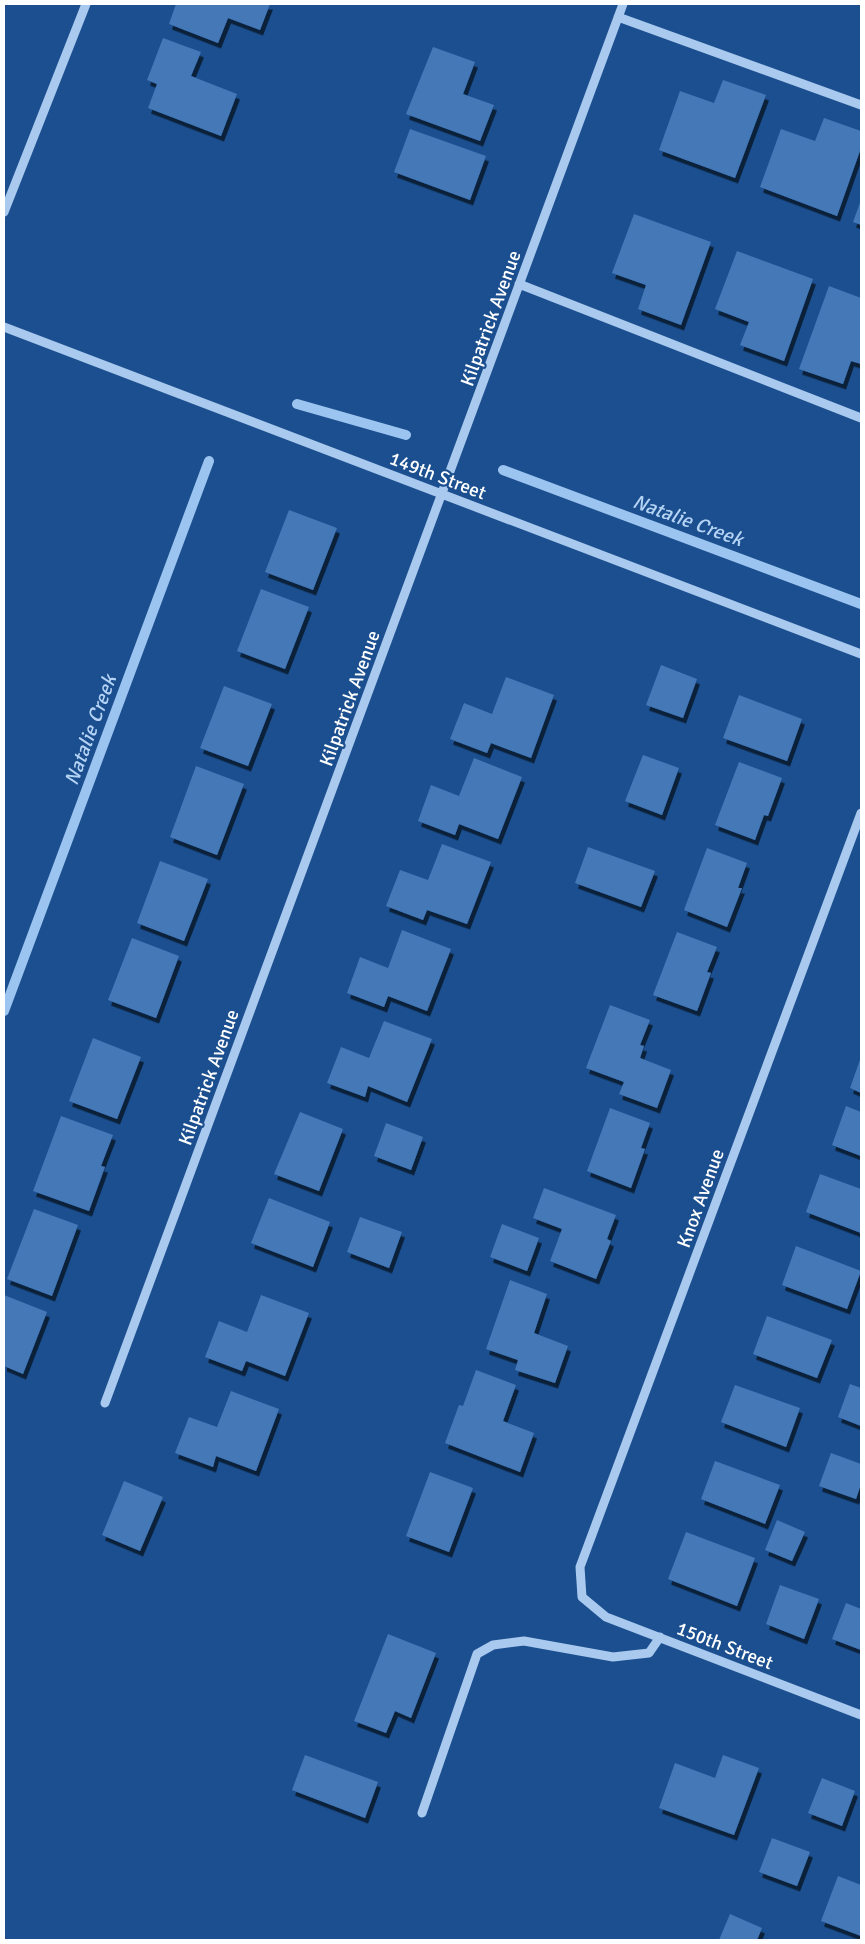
<svg xmlns="http://www.w3.org/2000/svg" width="865" height="1944" font-family="Signika,sans-serif">
	<style>
		.lines { fill: none; stroke-linecap: round; stroke-linejoin: round }
		.stream { stroke: #9cc4f0; stroke-width: 10 }
		.building { fill: #4478b7; filter: url(#shadow) }
		.minor { stroke: #a9c9ee; stroke-width: 9 }
		.labels { text-anchor: middle; stroke-width: 4.5; stroke-linejoin: round; paint-order: stroke }
		.street-label { font-size: 19px; fill: #fff; stroke: #1b4f8f }
		.water-label { font-size: 20px; font-style: italic; fill: #b5d3f5; stroke: #1b4f8f }
	</style>
	<defs>
		<filter id="shadow"><feDropShadow dx="3" dy="5.5" stdDeviation="0" flood-color="#0009"/></filter>
	</defs>
	<rect width="100%" height="100%" fill="#1b4f8f"/>
	<g class="lines">
		<path class="stream" d="M297,404L406,435
			M503,470L861,604
			M4,1011L209,461"/>
	</g>
	<path class="building" d="M176,4H270L260,30L228,18L218,43L169,24Z
		M163,38L201,52L191,76L237,94L221,136L148,108L157,84L147,80Z
		M433,47L475,62L463,94L494,105L480,141L406,114Z
		M723,80L766,95L735,178L659,150L680,91L714,103Z
		M824,118L861,131V148L837,216L760,187L781,129L815,141Z
		M410,129L486,156L470,200L394,172Z
		M861,200V225L853,222Z
		M634,214L711,242L681,325L638,309L646,285L612,273Z
		M737,251L813,279L784,361L740,345L749,322L715,309Z
		M829,286L861,298V364L851,361L843,384L799,369Z
		M289,510L337,528L313,590L265,572Z
		M261,589L309,607L285,669L237,651Z
		M661,665L697,679L683,718L646,705Z
		M506,677L554,695L531,758L491,743L487,753L450,739L464,703L492,714Z
		M224,686L272,704L248,766L200,748Z
		M739,695L802,719L787,761L723,738Z
		M643,755L679,768L662,815L625,801Z
		M474,758L522,777L498,839L459,824L455,835L418,821L431,785L459,796Z
		M739,762L782,778L768,816L764,815L755,840L715,825Z
		M196,766L244,784L217,855L170,837Z
		M442,844L491,862L467,924L427,910L423,920L386,906L400,870L428,880Z
		M588,847L655,871L641,907L575,883Z
		M707,848L747,863L738,888H742L727,927L684,910Z
		M160,861L208,879L184,941L137,923Z
		M402,930L451,949L427,1011L388,996L384,1007L347,993L360,957L388,968Z
		M677,932L717,947L707,972L711,973L697,1011L653,995Z
		M132,938L179,956L156,1018L108,1000Z
		M610,1005L650,1020L640,1045L644,1046L640,1058L671,1070L657,1108L619,1094L624,1082L586,1068Z
		M384,1021L432,1039L407,1102L368,1086L365,1097L327,1083L341,1047L369,1058Z
		M93,1038L141,1057L117,1119L69,1101Z
		M861,1057V1093L850,1088Z
		M846,1106L861,1112V1156L832,1145Z
		M610,1108L650,1123L641,1148L645,1149L631,1188L587,1171Z
		M300,1112L343,1129L319,1191L274,1174Z
		M61,1116L113,1135L101,1166L105,1167L89,1211L33,1191Z
		M386,1123L423,1137L411,1170L374,1156Z
		M820,1174L861,1189V1233L806,1212Z
		M544,1188L616,1215L607,1239L611,1241L596,1279L550,1261L562,1229L533,1218Z
		M269,1198L330,1222L313,1267L251,1243Z
		M34,1209L78,1225L52,1296L7,1279Z
		M360,1217L402,1232L389,1268L347,1252Z
		M502,1224L539,1238L527,1271L490,1257Z
		M796,1246L861,1271L847,1309L782,1285Z
		M510,1280L547,1294L534,1333L568,1346L555,1383L515,1370L518,1360L486,1349Z
		M4,1295L47,1312L23,1374L4,1366Z
		M261,1295L309,1313L285,1376L246,1361L242,1371L205,1357L219,1321L247,1332Z
		M767,1316L832,1340L817,1378L753,1354Z
		M476,1370L516,1385L503,1421L534,1433L520,1472L445,1443L459,1405L463,1406Z
		M850,1384L861,1388V1426L838,1417Z
		M735,1385L800,1408L786,1447L721,1422Z
		M231,1391L279,1409L256,1471L216,1456L213,1467L175,1453L189,1417L217,1427Z
		M831,1453L861,1464V1484L856,1499L819,1486Z
		M715,1461L780,1485L765,1524L701,1499Z
		M430,1472L473,1488L449,1552L406,1536Z
		M124,1481L163,1497L140,1551L102,1535Z
		M777,1520L805,1532L792,1561L765,1550Z
		M686,1532L755,1558L737,1606L668,1579Z
		M780,1585L819,1599L804,1639L766,1624Z
		M846,1603L861,1609V1650L832,1639Z
		M388,1634L436,1653L411,1718L395,1711L386,1733L354,1721Z
		M305,1755L378,1782L365,1818L292,1790Z
		M723,1755L759,1768L734,1835L659,1808L675,1763L715,1778Z
		M822,1778L855,1791L842,1826L808,1813Z
		M772,1838L810,1852L797,1886L759,1872Z
		M838,1876L861,1885V1936L821,1921Z
		M730,1914L762,1928L757,1940H719Z"/>
	<g class="lines">
		<path class="minor" d="M618,17L861,105
			M4,212L86,4
			M519,284L861,418
			M4,327L861,654
			M861,813L580,1567L582,1597L606,1617L861,1715
			M105,1403L623,4
			M422,1813L477,1654L493,1645L524,1641L613,1657L649,1653L660,1637"/>
	</g>
	<g class="labels">
		<g class="street-label">
			<text transform="translate(490 318) rotate(-70)" y="7">Kilpatrick Avenue</text>
			<text transform="translate(438 475) rotate(21)" y="7">149th Street</text>
			<text transform="translate(349 698) rotate(-70)" y="7">Kilpatrick Avenue</text>
			<text transform="translate(208 1077) rotate(-70)" y="7">Kilpatrick Avenue</text>
			<text transform="translate(700 1198) rotate(-70)" y="7">Knox Avenue</text>
			<text transform="translate(725 1645) rotate(21)" y="7">150th Street</text>
		</g>
		<g class="water-label">
			<text transform="translate(688 520) rotate(20)" y="7">Natalie Creek</text>
			<text transform="translate(90 730) rotate(-70)" y="7">Natalie Creek</text>
		</g>
	</g>
	<rect width="865" height="1944" fill="none" stroke="#ffffff" stroke-width="10"/>
</svg>
